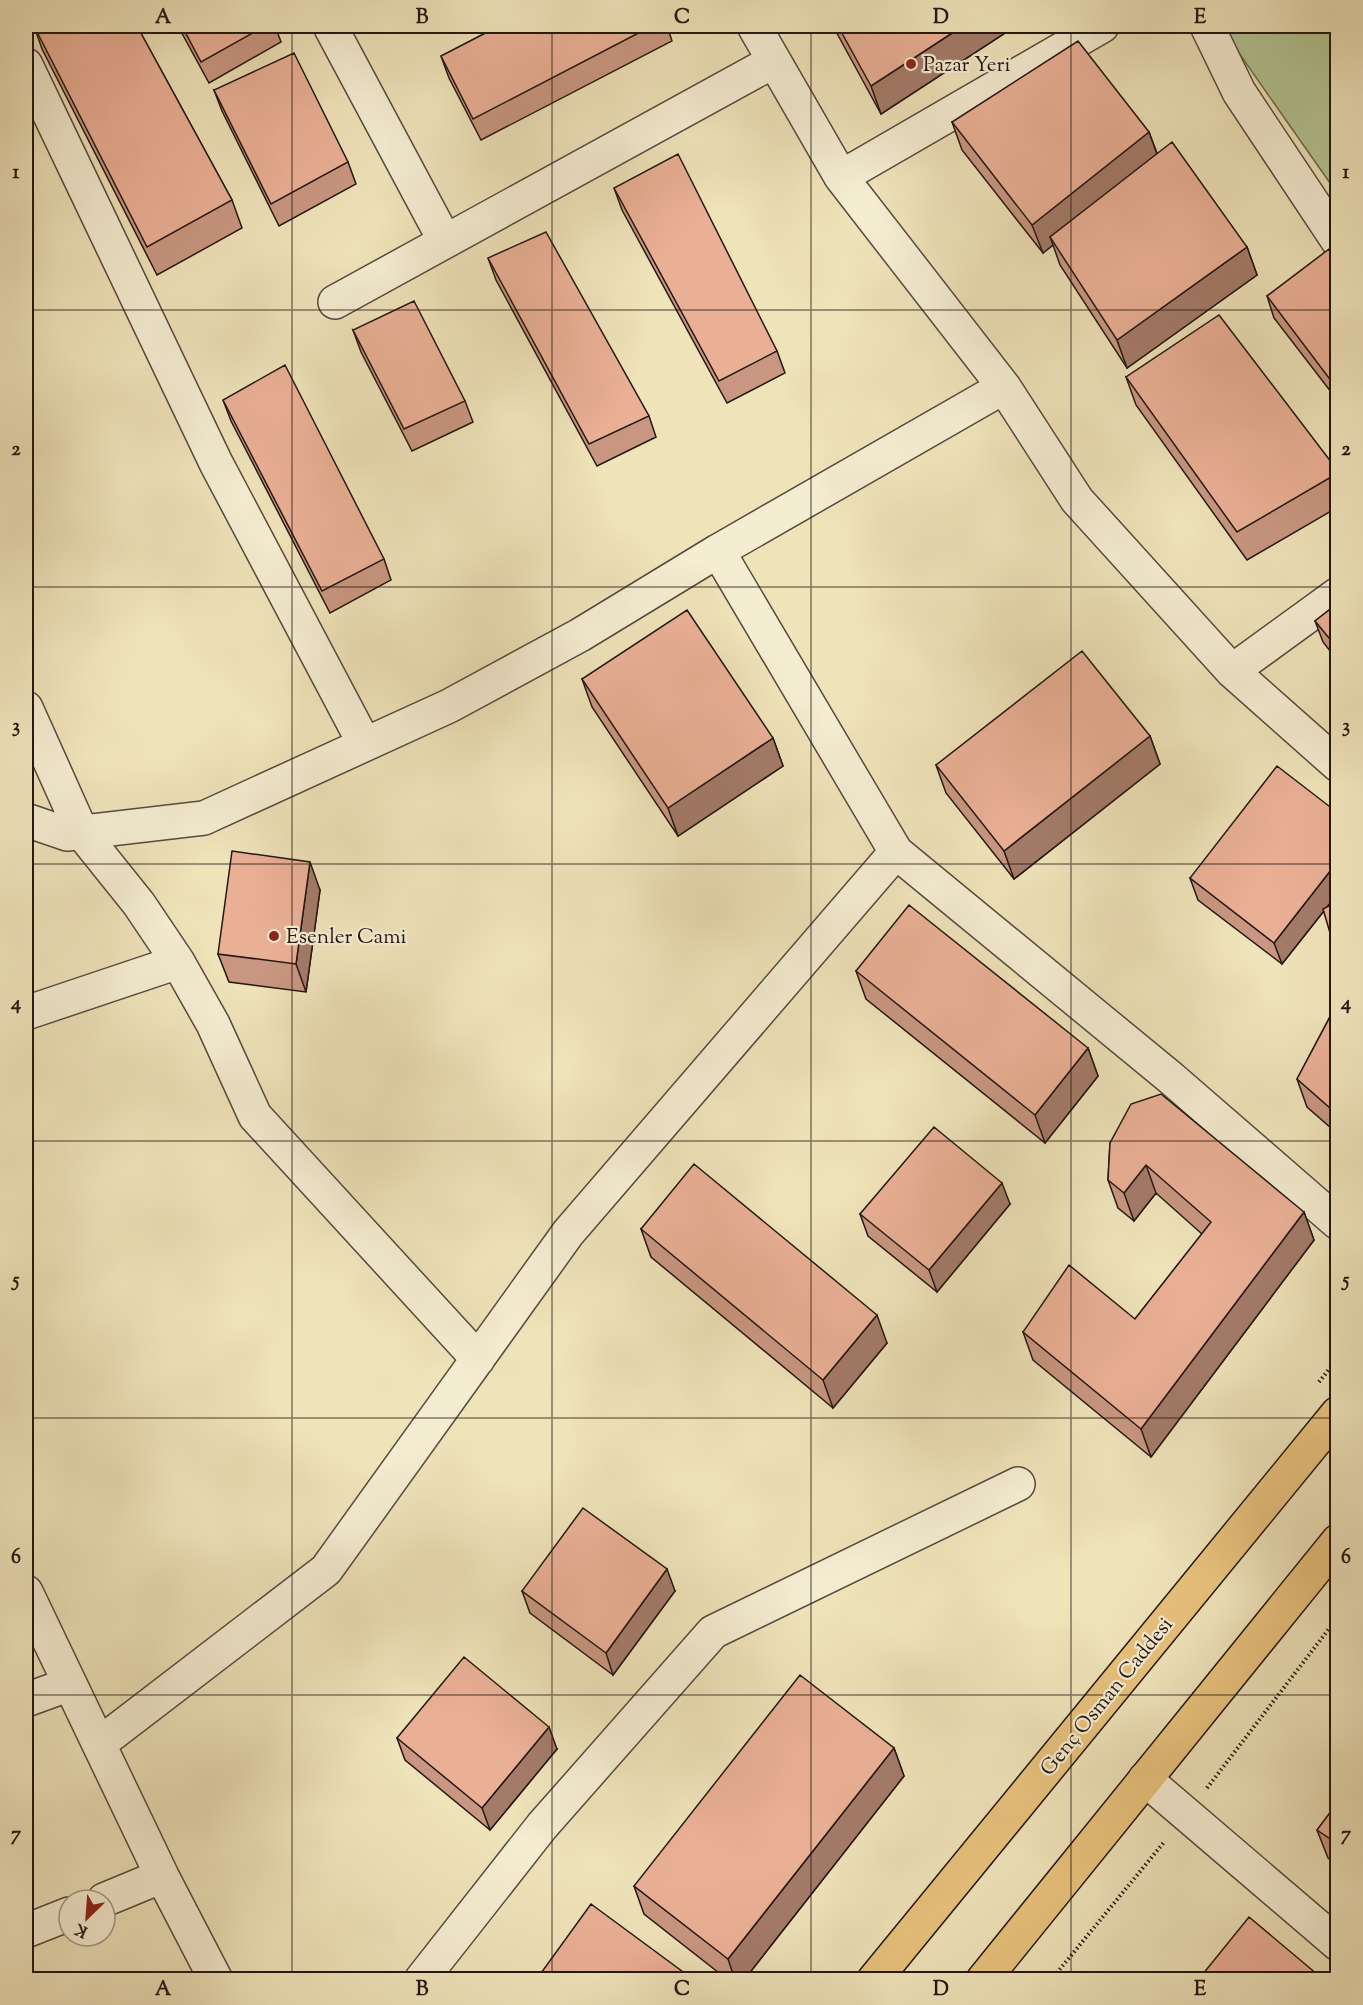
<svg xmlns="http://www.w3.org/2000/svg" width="1363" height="2005" font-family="'Sorts Mill Goudy',serif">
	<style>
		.green { fill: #b4c594; stroke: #6c6e53; stroke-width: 1.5 }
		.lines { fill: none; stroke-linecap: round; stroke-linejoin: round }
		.minor-casing { stroke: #564a3c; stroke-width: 36 }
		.major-casing { stroke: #231712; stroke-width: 36 }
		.path { stroke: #231712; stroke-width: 4; stroke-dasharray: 1.5 3; stroke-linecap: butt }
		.minor { stroke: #f5edd2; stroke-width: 33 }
		.major { stroke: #e8c27d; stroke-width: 33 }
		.wall { fill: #c99781; stroke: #231712; stroke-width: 1.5 }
		.shaded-wall { fill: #a47b69; stroke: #231712; stroke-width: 1.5 }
		.building { fill: #eab096; stroke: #231712; stroke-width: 1.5 }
		.grid { fill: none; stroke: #231712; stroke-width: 1.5; stroke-opacity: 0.55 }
		.poi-dot { fill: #8f2418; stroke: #f5edd2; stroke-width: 2 }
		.labels { text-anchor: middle; stroke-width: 4.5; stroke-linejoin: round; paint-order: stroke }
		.poi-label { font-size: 21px; fill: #231712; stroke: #f5edd2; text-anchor: start }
		.street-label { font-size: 21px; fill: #231712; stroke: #f5edd2 }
		.neatline { fill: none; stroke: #231712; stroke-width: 2 }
		.grid-label { font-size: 20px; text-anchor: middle; font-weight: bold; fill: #231712 }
	</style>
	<rect width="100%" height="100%" fill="#efe3ba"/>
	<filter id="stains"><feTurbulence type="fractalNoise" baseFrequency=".00333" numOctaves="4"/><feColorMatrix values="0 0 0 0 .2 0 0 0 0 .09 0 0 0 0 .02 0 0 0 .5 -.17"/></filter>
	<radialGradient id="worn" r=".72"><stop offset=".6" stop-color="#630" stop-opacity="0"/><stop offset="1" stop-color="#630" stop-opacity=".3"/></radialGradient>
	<path class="green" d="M1220,26H1337V193Z"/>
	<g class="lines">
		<defs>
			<path id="minor" d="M330,26L445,241
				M754,26L841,177L1004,387L1077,500L1232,671L1338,765
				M1207,26L1239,92L1338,241
				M26,65L216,463L364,743
				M841,177L1102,26
				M335,302L774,61
				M718,551L896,852L1171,1078L1338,1223
				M1232,671L1338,594
				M26,708L82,833L139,904L178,962L213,1024L255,1116L478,1359
				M26,820L67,834L204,818L449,706L580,635L718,551L1004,387
				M26,1013L178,962
				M26,1592L162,1876L216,1980
				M26,1700L70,1684
				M99,1744L326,1570L568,1233L896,852
				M1145,1779L1338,1944
				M104,1900L162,1876
				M26,1931L69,1914
				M421,1980L542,1826L713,1632L1018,1484"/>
			<path id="major" d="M874,1980L1338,1413
				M983,1980L1338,1541"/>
		</defs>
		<use href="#minor" class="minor-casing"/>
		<use href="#major" class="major-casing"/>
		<path class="path" d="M1319,1382L1338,1358
			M1207,1788L1338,1617
			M1051,1980L1165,1841"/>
		<use href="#minor" class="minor"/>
		<use href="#major" class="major"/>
	</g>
	<path class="wall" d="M34,26H137L232,200L242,228L157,275L42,49Z
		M178,26H275L281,42L209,83Z
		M378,26H396L382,33Z
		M499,26H667L672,41L481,140L449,78L441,56Z
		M833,26H1016L881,114Z
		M214,90L348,162L356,184L279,226L222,111Z
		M952,122L1149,132L1157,153L1247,247L1257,275L1127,368L1060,265L1053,245L1043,253L962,150Z
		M614,188L777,351L785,373L727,403L622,210Z
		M488,258L649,416L656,437L597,466L496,280Z
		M1338,261V401L1274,318L1267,296Z
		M353,330L465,401L473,422L412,451L361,352Z
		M1126,377L1338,471V507L1247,560L1136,405Z
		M223,400L384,559L391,580L330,613L231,421Z
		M1338,603V661L1323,642L1315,621Z
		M582,679L773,738L783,766L678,836L592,707Z
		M1150,736L1160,764L1014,879L946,793L936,765Z
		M1190,878L1324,911L1282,964L1198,900Z
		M320,890L306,992L229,982L218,954Z
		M1338,962V1134L1307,1107L1297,1079L1332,1013Z
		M856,971L1088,1048L1098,1076L1045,1143L866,999Z
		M1110,1143L1304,1212L1314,1240L1151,1457L1033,1360L1023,1332L1135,1319L1202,1234L1156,1193L1134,1221L1118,1208L1108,1180Z
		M1010,1204L937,1292L868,1236L860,1214Z
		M641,1229L887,1343L833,1408L651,1257Z
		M522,1591H675L613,1675L530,1613Z
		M397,1738L557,1749L490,1830L405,1760Z
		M894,1748L904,1776L744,1980H728L644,1914L634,1886Z
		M1338,1802V1865L1328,1858L1317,1830Z"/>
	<path class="shaded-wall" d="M963,26H1016L881,114L871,86Z
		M1149,132L1159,160L1050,237L1053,245L1043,253L1032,225Z
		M1247,247L1257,275L1127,368L1117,340Z
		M1150,736L1160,764L1014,879L1004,851Z
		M773,738L783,766L678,836L668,808Z
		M1338,861V893L1282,964L1274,943Z
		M310,862L320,890L306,992L296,964Z
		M1088,1048L1098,1076L1045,1143L1035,1115Z
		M1146,1165L1156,1193L1134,1221L1124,1193Z
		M1002,1183L1010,1204L937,1292L929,1270Z
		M1304,1212L1314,1240L1151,1457L1141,1429Z
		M877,1315L887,1343L833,1408L823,1380Z
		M667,1569L675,1591L613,1675L606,1653Z
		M549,1727L557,1749L490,1830L482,1808Z
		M894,1748L904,1776L744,1980H735L728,1959Z"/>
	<path class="building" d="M34,26H137L232,200L147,247Z
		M182,26H265L201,62Z
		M499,26H652L473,119L441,56Z
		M838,26H963L871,86Z
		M1078,41L1149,132L1032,225L952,122Z
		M294,53L348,162L271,204L214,90Z
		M1172,142L1247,247L1117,340L1050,237Z
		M678,154L777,351L719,381L614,188Z
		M546,232L649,416L589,444L488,258Z
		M1329,249L1338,261V390L1267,296Z
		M414,301L465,401L404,429L353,330Z
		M1219,315L1338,471V473L1237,532L1126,377Z
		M285,365L384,559L322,591L223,400Z
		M1338,603V649L1315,621Z
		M687,610L773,738L668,808L582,679Z
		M1082,651L1150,736L1004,851L936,765Z
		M1277,766L1338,813V861L1274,943L1190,878Z
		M232,851L310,862L296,964L218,954Z
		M1338,901V960L1323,909Z
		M909,905L1088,1048L1035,1115L856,971Z
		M1338,962V1115L1297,1079L1332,1013Z
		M1161,1094L1304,1212L1141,1429L1023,1332L1069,1265L1135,1319L1211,1222L1146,1165L1124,1193L1108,1180L1110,1143L1131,1104Z
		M934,1127L1002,1183L929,1270L860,1214Z
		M694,1164L877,1315L823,1380L641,1229Z
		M583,1508L667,1569L606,1653L522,1591Z
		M464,1657L549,1727L482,1808L397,1738Z
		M800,1675L894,1748L728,1959L634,1886Z
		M1338,1802V1844L1317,1830Z
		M591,1904L694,1980H536Z
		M1249,1917L1324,1980H1198Z"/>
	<path class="grid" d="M292,26V1980M552,26V1980M811,26V1980M1071,26V1980M26,310H1338M26,587H1338M26,864H1338M26,1141H1338M26,1418H1338M26,1695H1338"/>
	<g class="poi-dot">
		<circle cx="911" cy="64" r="6"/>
		<circle cx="274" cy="936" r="6"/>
	</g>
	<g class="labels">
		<g class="poi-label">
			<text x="923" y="71">Pazar Yeri</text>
			<text x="286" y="943">Esenler Cami</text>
		</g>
		<g class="street-label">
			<text transform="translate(1106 1696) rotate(-51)" y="7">Genç Osman Caddesi</text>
		</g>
	</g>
	<rect width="1363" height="2005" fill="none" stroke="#efe3ba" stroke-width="66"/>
	<g transform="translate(87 1918) rotate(205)"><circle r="28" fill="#f5edd2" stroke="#a19785" stroke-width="1.5"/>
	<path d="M0-4.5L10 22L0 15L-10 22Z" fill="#8f2418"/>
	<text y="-9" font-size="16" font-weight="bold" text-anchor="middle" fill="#231712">K</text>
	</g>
	<rect x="33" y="33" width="1297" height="1939" class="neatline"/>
	<g class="grid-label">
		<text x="163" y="23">A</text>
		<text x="422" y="23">B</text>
		<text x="682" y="23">C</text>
		<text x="941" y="23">D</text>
		<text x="1200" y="23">E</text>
		<text x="16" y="178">1</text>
		<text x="1346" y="178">1</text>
		<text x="16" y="455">2</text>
		<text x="1346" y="455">2</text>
		<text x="16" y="732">3</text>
		<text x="1346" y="732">3</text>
		<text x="16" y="1009">4</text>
		<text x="1346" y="1009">4</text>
		<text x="16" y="1286">5</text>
		<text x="1346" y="1286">5</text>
		<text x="16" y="1563">6</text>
		<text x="1346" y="1563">6</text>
		<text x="16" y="1840">7</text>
		<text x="1346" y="1840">7</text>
		<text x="163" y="1995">A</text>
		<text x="422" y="1995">B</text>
		<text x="682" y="1995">C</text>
		<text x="941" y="1995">D</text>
		<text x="1200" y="1995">E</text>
	</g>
	<rect width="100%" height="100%" filter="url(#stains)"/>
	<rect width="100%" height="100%" fill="url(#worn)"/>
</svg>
